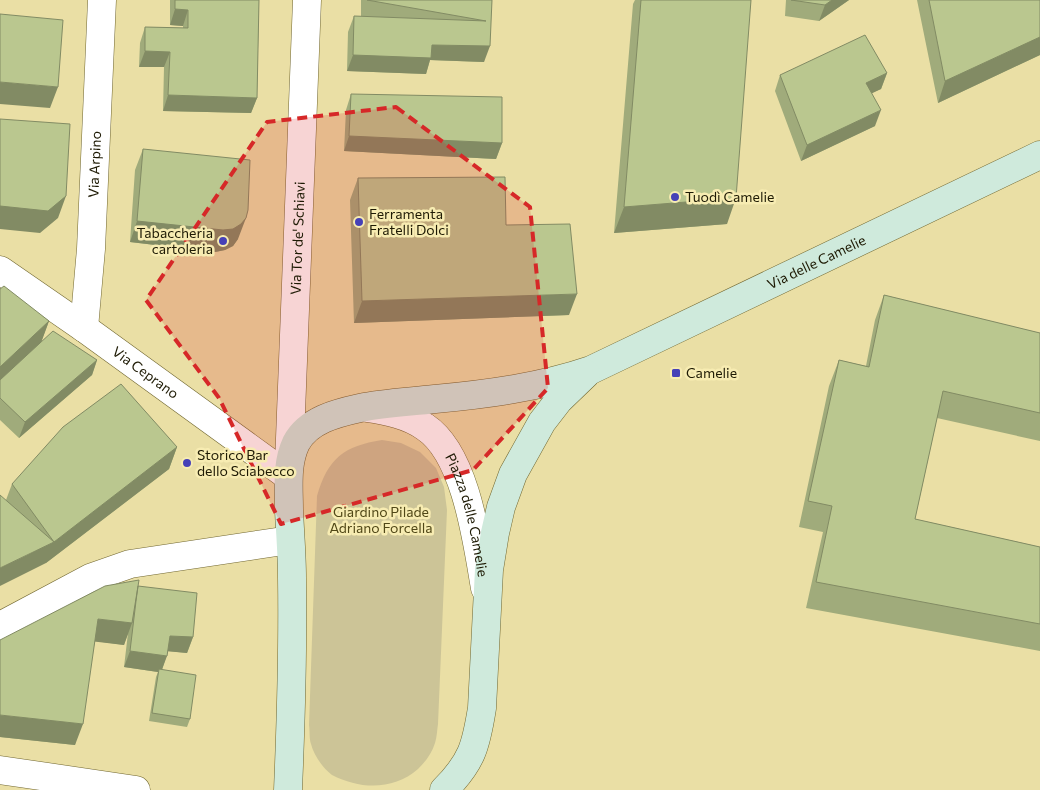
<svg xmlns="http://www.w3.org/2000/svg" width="1040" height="790" font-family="Commissioner,sans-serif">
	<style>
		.green { fill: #ccc497 }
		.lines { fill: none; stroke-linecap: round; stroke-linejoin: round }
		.street-casing { stroke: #716730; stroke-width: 29 }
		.secondary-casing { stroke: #716730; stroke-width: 29 }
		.street { stroke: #fff; stroke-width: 28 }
		.secondary { stroke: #cfeadc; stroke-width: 28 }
		.wall { fill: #a0ab7b }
		.shaded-wall { fill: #828b64 }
		.building { fill: #bac78f; stroke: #828b64 }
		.marked { fill: #d62828; fill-opacity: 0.2; stroke: #d62828; stroke-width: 4; stroke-dasharray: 10 6; stroke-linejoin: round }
		.poi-dot { fill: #4641b7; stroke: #f7ecb2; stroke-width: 2 }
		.labels { text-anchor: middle; stroke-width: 5; stroke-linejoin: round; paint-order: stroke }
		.street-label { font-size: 14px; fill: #1e1a04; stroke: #f7ecb2 }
		.poi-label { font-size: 14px; fill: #1e1a04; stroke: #f7ecb2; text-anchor: start }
		.park-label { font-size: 14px; fill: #504717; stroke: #f7ecb2 }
	</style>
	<rect width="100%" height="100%" fill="#eadfa5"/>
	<path class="green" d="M382,440L401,443L420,452L436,468L444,487L447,510L438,724C437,730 437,737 435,743C432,753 426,761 418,769C394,790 361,790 332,775C323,768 314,756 311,744C309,738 310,731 309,725L317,496C328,458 344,446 382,440Z"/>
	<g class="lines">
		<defs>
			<g id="street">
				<path id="s1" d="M0,270L84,328L288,476"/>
				<path id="s2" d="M84,328L91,249L102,0"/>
				<path id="s3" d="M367,408C387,411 408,415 425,427C466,454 477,542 485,588"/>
				<path id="s4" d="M289,464L307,0"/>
				<path d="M0,626L90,578L130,564L290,540"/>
				<path d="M0,770L136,790"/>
			</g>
			<g id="secondary">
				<path id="s5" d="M288,790C291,719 293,649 292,578C292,556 290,533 289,510C289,488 286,464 296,443C308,420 337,413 360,408C385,403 410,402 435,399C488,394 541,387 591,370L1040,155"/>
				<path d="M444,790C472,762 476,746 482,708L489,570L495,533L501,507L513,474L542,422L559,400L586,374"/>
			</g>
		</defs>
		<use href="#street" class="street-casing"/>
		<use href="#secondary" class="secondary-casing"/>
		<use href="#street" class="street"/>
		<use href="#secondary" class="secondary"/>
	</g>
	<path class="wall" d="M170,0H259L257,98L251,113L163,111L164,67H139L140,43L145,27L183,28V26L170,25Z
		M361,0H492L484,62L430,60L426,74L347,71L348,32L354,16L368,17L361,16Z
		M635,0H751L727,224L614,233L633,4Z
		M786,0H849L819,21L785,16Z
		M917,0H1040V55L938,103Z
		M887,73L881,89L871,93L875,126L801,161L775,91L780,75Z
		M351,94L502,143L496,159L344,151L346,110Z
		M143,149L238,239L233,246L225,250L215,252L130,242L135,170Z
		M358,178L569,315L354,323L350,200Z
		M0,289L49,321L41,342L97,360L92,375L19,438L0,420Z
		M884,295L1040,333V441L937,418L915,519L1040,547V651L806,608L823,532L799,527L829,386L839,360L866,366L875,320Z
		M177,447L169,469L46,563L6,500L12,484Z
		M138,586L193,637L187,653L168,651L162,670L190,719L187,727L149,721L156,677L158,672L124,667L128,633L124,645L95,641L75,745L0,737Z"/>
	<path class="shaded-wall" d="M832,0H849L819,21L825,5Z
		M175,9L188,10L183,26L170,25Z
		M1040,37V55L938,103L945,81Z
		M432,45L490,46L484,62L430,60L426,74L347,71L353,55Z
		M145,51L170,52L164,67H139Z
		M887,73L881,89L860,99L866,83Z
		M0,82L58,87L50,108L0,104Z
		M168,95L257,98L251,113L163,111Z
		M881,110L875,126L801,161L807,145Z
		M349,136L502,143L496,159L344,151Z
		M66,196L58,218L40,233L0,229V206Z
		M736,198L727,224L614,233L624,207Z
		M246,218L238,239L233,246L225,250L215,252L130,242L137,221Z
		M577,294L569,315L354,323L362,301Z
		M49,321L41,343L0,381V367Z
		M97,360L92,375L19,438L25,422Z
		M177,447L169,469L46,563L0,586V568L54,542Z
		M98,619L132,623L124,645L90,641Z
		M170,636L193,637L187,653L165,651Z
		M130,651L167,656L161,672L159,669L158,672L124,667Z
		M0,715L83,724L75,745L0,737Z"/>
	<path class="building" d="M175,0H259L257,98L168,95L170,52L145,51V27L188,28V10L175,9Z
		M367,0H492L490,46L432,45L431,58L353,55L354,16L486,21Z
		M641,0H751L736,198L624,207Z
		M791,0H832L825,5Z
		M929,0H1040V37L945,81Z
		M0,14L63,20L58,87L0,82Z
		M865,35L887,73L866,83L881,110L807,145L780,75Z
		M351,94L502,97V143L349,136Z
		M0,119L70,124L66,196L48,211L0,206Z
		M143,149L250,160L248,210L246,218L241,224L233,229L223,230L137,221Z
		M505,177L506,225L570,224L577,294L362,301L358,178Z
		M4,286L49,321L0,367V289Z
		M884,295L1040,333V413L943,391L915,519L1040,547V624L816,582L832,506L808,501L839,360L869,367Z
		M53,331L97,360L25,422L0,398V380Z
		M121,384L177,447L54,542L12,484L63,427Z
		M0,495L54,542L0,568Z
		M139,580L132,623L98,619L83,724L0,715V640L105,586Z
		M138,586L197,593L193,637L170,636L167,656L130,651L136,601Z
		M159,669L196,675L190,719L152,713Z"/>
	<path class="marked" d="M396,107L530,207L548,388L473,470L281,524L219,398L146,300L267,122Z"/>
	<g class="poi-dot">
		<circle cx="675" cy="197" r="5"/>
		<circle cx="359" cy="222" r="5"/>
		<circle cx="223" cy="241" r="5"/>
		<rect x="671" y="368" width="10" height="10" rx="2.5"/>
		<circle cx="187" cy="463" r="5"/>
	</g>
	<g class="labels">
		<g class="street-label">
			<text dy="5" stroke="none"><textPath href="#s2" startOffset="164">Via Arpino</textPath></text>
			<text dy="5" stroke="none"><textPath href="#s4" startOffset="226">Via Tor de' Schiavi</textPath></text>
			<text dy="5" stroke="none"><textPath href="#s5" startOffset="908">Via delle Camelie</textPath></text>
			<text dy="5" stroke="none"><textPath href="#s1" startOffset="178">Via Ceprano</textPath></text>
			<text dy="5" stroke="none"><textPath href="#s3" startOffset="162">Piazza delle Camelie</textPath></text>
		</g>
		<g class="poi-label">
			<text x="685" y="202">Tuodì Camelie</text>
			<text x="369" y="219">Ferramenta<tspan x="369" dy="16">Fratelli Dolci</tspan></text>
			<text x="213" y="238" text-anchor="end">Tabaccheria<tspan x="213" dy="16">cartoleria</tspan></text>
			<text x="686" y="378">Camelie</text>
			<text x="197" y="460">Storico Bar<tspan x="197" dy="16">dello Sciabecco</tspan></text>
		</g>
		<g class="park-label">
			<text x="381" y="517">Giardino Pilade<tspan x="381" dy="16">Adriano Forcella</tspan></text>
		</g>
	</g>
</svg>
